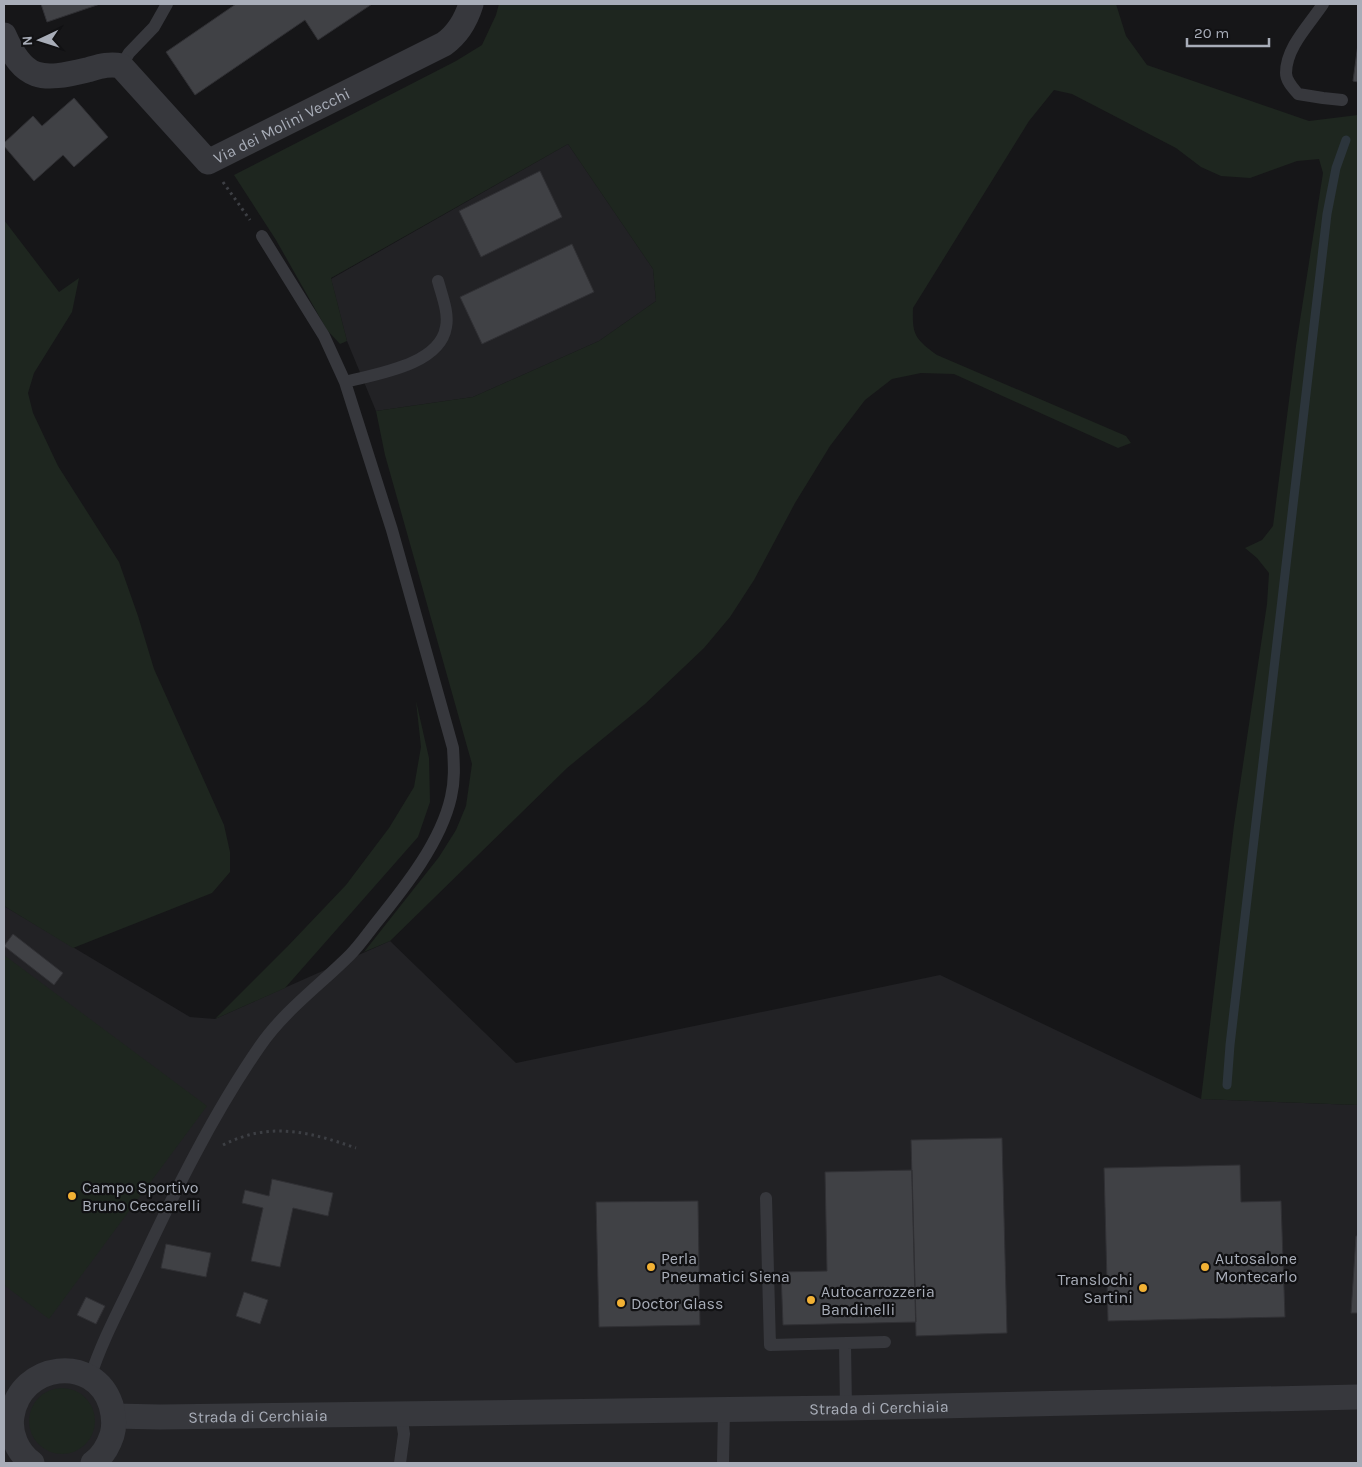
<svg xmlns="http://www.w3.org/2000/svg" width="1362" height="1467" font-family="Karla,sans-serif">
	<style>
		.built { fill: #222225 }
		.green { fill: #1e261f }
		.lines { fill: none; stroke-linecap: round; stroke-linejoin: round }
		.stream { stroke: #2c353c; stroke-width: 9 }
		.building { fill: #404145; stroke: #303034 }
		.path { stroke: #3d3f44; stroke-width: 3; stroke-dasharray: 2.5 4; stroke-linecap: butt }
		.lane { stroke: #37383d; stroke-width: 12 }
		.street { stroke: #37383d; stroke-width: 25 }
		.poi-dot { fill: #f2b134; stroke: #111113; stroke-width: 2 }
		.labels { text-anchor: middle; stroke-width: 4.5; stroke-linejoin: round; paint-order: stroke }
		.street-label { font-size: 16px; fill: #a8adb8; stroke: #111113 }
		.poi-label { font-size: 16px; fill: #a8adb8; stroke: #111113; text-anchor: start }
	</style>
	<rect width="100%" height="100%" fill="#161618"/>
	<path class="built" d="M568,144L653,269L656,301L599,341L473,397L376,411L347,341L331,279Z
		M4,906L190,1017L215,1019L390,941L516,1063L940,975L1201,1099L1358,1105V1463H4Z"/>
	<path class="green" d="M499,4H1116L1126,36L1147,65L1309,121L1358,115V1105L1201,1099L1234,825L1267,604L1269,573L1257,558L1245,548L1262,540L1273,526L1296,346L1323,173L1319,159L1297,161L1250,178L1221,176L1201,167L1176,148L1101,109L1072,94L1054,90L1029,121L913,308C912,335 915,339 937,355L1126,436L1131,443L1118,448L954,374L921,373L892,379L865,400L830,446L795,503L754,580L730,617L704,648L645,704L567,768L390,941L364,952L439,857L456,830L466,806L472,764L385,455L376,411L473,397L599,341L656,301L653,269L568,144L331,278L347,341L340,344L327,330L276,240L234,175L456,61L482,45L496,15Z
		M4,220L59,292L79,278L72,312L34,373L28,393L33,413L58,466L119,562L138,616L154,669L224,825L230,852V872L212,893L73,948L4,906Z
		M416,701L429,758L430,802L418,837L285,988L215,1019L287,947L346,885L389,828L414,787L421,747Z
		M4,955L207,1106L49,1319L4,1285Z
		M29 1421a33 33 0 1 1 66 0a33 33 0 1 1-66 0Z"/>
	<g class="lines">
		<path class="stream" d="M1227,1085L1230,1045L1327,214L1336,168L1346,140"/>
	</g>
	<path class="building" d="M41,4H100L47,22Z
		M236,4H372L318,40L305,20L195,95L166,52Z
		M1358,44V82L1353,81Z
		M74,98L108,137L74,167L63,155L34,181L4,146V143L33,116L42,126Z
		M540,171L562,217L481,257L459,211Z
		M572,244L594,292L482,344L460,297Z
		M13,934L63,973L54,985L4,946Z
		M1002,1138L1007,1333L916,1336L911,1140Z
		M1240,1165L1241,1202L1281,1201L1285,1317L1108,1321L1104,1168Z
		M912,1170L916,1322L783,1325L781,1272L827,1271L825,1172Z
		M272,1179L333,1193L328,1216L293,1208L280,1267L251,1261L263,1208L242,1203L245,1190L269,1196Z
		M698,1201L700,1325L599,1327L596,1202Z
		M1356,1236H1358V1313H1351Z
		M166,1244L211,1253L206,1277L161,1268Z
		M244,1292L268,1300L260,1324L236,1316Z
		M86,1297L105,1306L96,1324L77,1315Z"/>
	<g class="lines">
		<path class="path" d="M223,182L250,220
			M223,1145C270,1121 310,1132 356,1148"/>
		<path class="lane" d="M1323,4C1310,24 1286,47 1286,73C1286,81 1293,88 1298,94L1323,98L1342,100
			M121,66L129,53L154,27L167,4
			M345,382C376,374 440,365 446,327C449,313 442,296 438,281
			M766,1198L770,1345L885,1342
			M845,1344L846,1408
			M90,1378C102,1340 122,1304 139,1268C174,1193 213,1114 260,1046C284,1011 320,985 350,955C360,945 368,933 376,923C405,887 441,842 451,797C455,780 454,765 453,748L392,530L345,382L324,336L262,236
			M400,1463L404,1434L401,1414
			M723,1463L724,1409"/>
		<g class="street">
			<path id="s1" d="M4,35C24,81 41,81 87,70C98,67 109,63 121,66L208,162L444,44C458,34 466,20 471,4"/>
			<path id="s2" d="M114,1416L160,1417L846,1408L1358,1397"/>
			<path d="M32,1463C18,1453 9,1434 12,1416C20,1363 94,1353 111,1405C114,1416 115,1425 112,1435C108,1447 103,1456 93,1463"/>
		</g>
	</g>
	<g class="poi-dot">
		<circle cx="72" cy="1196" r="5"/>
		<circle cx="651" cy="1267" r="5"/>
		<circle cx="1205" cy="1267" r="5"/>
		<circle cx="1143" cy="1288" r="5"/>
		<circle cx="811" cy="1300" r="5"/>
		<circle cx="621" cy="1303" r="5"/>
	</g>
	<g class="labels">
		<g class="street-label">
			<text dy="6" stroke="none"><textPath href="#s1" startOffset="350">Via dei Molini Vecchi</textPath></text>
			<text dy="6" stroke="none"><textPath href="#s2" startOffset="765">Strada di Cerchiaia</textPath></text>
			<text dy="6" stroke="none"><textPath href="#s2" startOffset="144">Strada di Cerchiaia</textPath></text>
		</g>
		<g class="poi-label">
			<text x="82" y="1193">Campo Sportivo<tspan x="82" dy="18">Bruno Ceccarelli</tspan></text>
			<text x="661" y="1264">Perla<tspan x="661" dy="18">Pneumatici Siena</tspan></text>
			<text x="1215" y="1264">Autosalone<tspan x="1215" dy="18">Montecarlo</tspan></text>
			<text x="1133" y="1285" text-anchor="end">Translochi<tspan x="1133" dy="18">Sartini</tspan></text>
			<text x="821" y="1297">Autocarrozzeria<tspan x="821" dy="18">Bandinelli</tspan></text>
			<text x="631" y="1309">Doctor Glass</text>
		</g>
	</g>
	<rect width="1362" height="1467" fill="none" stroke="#a8adb8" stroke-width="10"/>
	<g transform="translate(40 40) rotate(266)" stroke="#111113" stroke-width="4" paint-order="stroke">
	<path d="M0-4L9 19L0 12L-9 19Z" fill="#a8adb8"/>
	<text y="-8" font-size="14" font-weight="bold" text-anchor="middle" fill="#a8adb8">N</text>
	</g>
	<path d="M1187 38v8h82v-8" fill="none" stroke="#a8adb8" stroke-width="2.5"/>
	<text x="1194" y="38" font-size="15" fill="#a8adb8" stroke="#111113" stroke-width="4" paint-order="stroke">20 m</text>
</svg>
